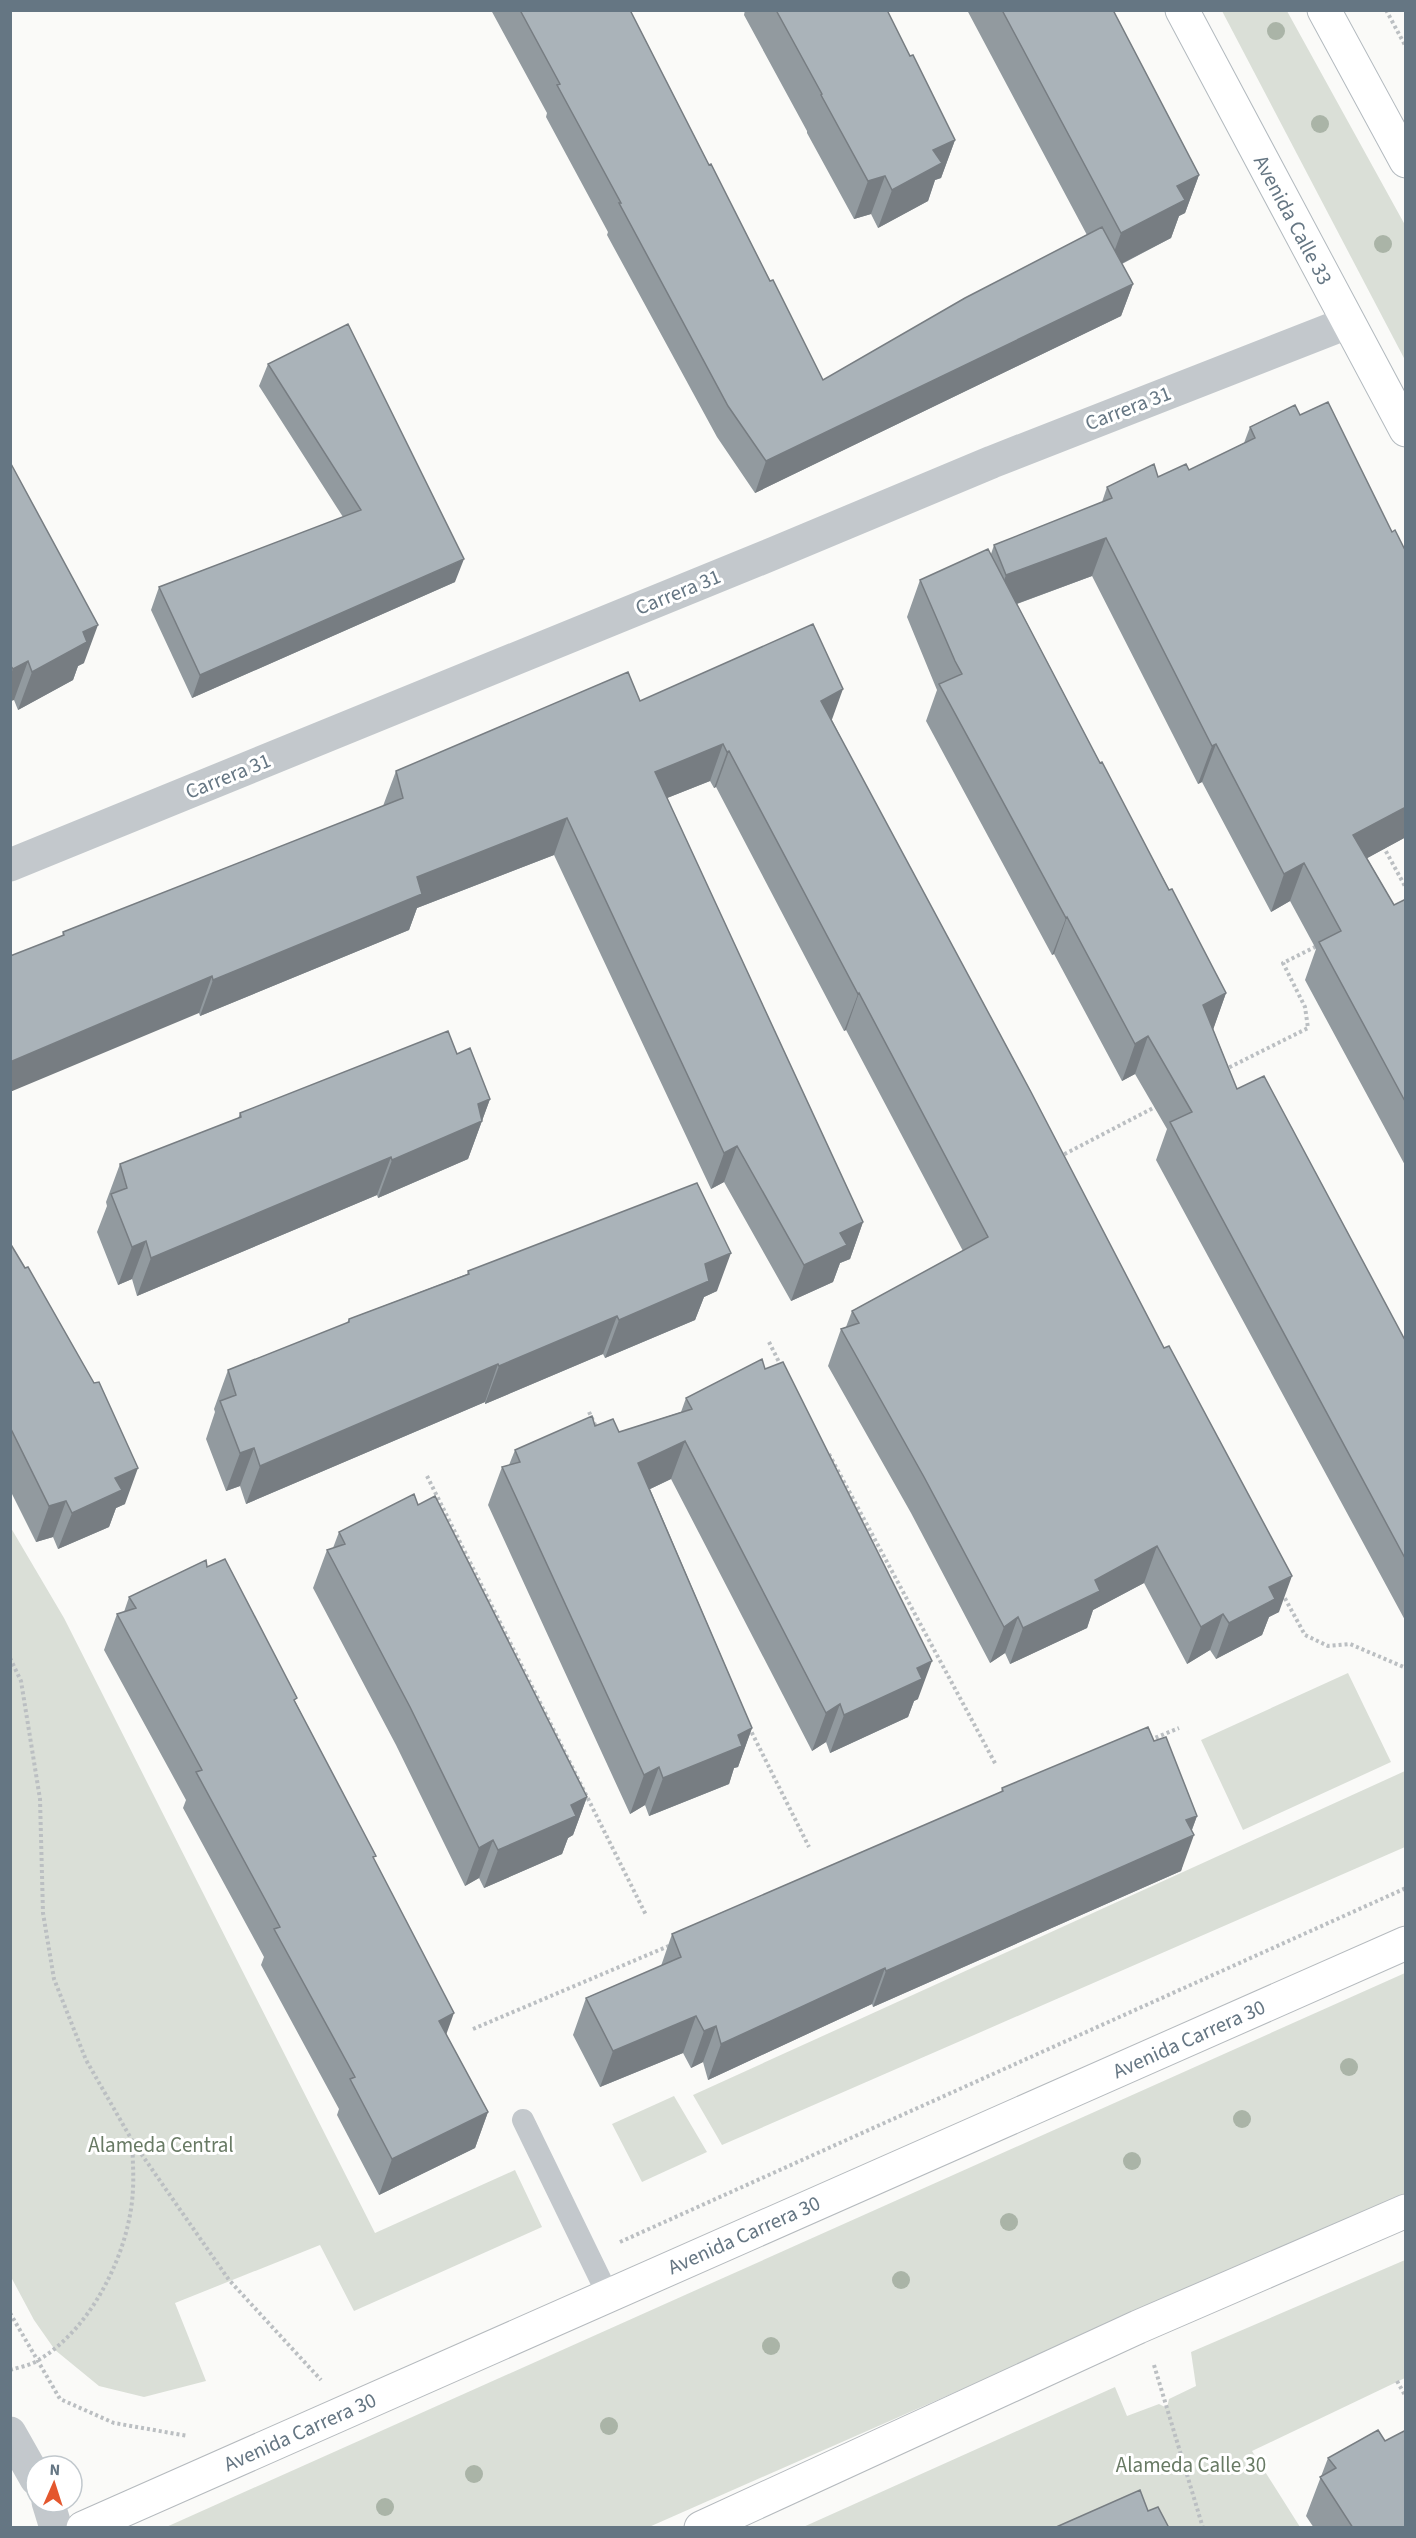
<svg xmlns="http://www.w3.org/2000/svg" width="1416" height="2538" font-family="'Source Sans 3',sans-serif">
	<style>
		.green { fill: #dadfd7 }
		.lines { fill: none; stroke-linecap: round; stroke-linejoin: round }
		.secondary-casing { stroke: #b3babf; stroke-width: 35 }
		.primary-casing { stroke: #b5babe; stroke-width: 35 }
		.path { stroke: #bbbfc2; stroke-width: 4; stroke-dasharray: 3 3; stroke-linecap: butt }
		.service { stroke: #c3c8cc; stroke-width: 22 }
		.minor { stroke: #c3c8cc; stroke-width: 33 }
		.tertiary { stroke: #c3c8cc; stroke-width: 33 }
		.secondary { stroke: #fff; stroke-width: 33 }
		.primary { stroke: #fff; stroke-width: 33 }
		.tree { fill: #aab4a7 }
		.wall { fill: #929a9f }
		.shaded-wall { fill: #777d82 }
		.building { fill: #aab3b9; stroke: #777d82; stroke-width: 1.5 }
		.labels { text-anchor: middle; stroke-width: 6; stroke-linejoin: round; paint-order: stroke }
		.street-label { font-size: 21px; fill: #657683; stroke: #fff }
		.park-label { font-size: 21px; fill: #687a64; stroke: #fff }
	</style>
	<rect width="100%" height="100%" fill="#fafaf8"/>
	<path class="green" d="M1222,11H1287L1405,225V360Z
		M11,1528L64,1618L375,2233L515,2170L542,2227L354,2311L320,2245L175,2303L206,2381L144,2397L99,2386L55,2350L34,2320L11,2277Z
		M1348,1673L1391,1762L1243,1830L1201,1740Z
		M1405,1771V1847L722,2145L693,2095Z
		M1405,1973V2194L649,2527L164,2528Z
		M674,2096L707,2152L642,2182L612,2124Z
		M1405,2260V2378L1252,2451L1300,2527L801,2528L1115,2387L1127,2416L1159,2404L1167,2408L1169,2399L1196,2386L1191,2352Z"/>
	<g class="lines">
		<defs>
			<path id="secondary" d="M1182,10L1406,430
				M1324,10L1406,161"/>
			<path id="primary" d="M83,2528L1406,1943
				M701,2528L1138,2327L1406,2211"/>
		</defs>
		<use href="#secondary" class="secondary-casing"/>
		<use href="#primary" class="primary-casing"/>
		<path class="path" d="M1386,10L1406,47
			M1383,846L1406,888
			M1224,1070L1308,1028L1305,1007L1283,963L1319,945
			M1059,1157L1159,1105
			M769,1342L781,1366
			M589,1412L597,1429
			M829,1454L996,1765
			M427,1476L646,1915
			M1282,1593L1305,1635L1328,1646L1350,1644L1406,1668
			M10,1658L21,1681L40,1799L43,1913L54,1979L86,2060L133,2142L229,2280L321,2380
			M749,1727L809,1847
			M1150,1740L1179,1728
			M473,2029L671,1945
			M620,2242L1406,1888
			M10,2313L60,2399L114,2423L188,2436
			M1154,2365L1203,2528
			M10,2370C20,2367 32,2365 40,2359C93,2327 131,2249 133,2188C134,2173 132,2158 133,2143
			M1397,2381L1406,2397"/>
		<path class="service" d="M523,2120L608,2295"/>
		<path class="minor" d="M10,865L772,554L992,462L1347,323"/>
		<path class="tertiary" d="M10,2433L36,2479
			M48,2502L56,2528"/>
		<use href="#secondary" class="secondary"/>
		<use href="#primary" class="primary"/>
	</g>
	<g class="tree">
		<circle cx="1276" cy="31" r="9"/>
		<circle cx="1320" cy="124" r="9"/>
		<circle cx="1383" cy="244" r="9"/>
		<circle cx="1349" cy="2067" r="9"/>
		<circle cx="1242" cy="2119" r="9"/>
		<circle cx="1132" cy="2161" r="9"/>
		<circle cx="1009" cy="2222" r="9"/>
		<circle cx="901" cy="2280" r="9"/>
		<circle cx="771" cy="2346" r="9"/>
		<circle cx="609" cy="2426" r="9"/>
		<circle cx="474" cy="2474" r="9"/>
		<circle cx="385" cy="2507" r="9"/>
	</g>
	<path class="wall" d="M491,10H630L709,165L823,380L1087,235L967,10H1113L1199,175L1185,213L1179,216L1171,238L1122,264L1133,284L1121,316L755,493L717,437L607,235L608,232L546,117L547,113Z
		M745,10H887L910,56L955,140L941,178L935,180L928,201L878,228L871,214L854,219L807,133V131L744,15Z
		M268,364L455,582L192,698L151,610L159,587L343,517L259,386Z
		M1295,405L1406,837L1367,858L1394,905L1406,899V1167L1305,980L1316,949L1290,901L1271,912L1202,782L1198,784L1092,576L1017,604L1100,763L1226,993L1213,1029L1237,1089L1406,1342V1622L1156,1160L1167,1129L1135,1074L1122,1081L1054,954L1052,955L926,721L937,690L907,617L920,580L991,554L994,545L1102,502L1107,487L1189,470L1244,443L1250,427Z
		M10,462L84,663L78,666L73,680L18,710L14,700L10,701Z
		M640,701L832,720L1279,1612L1269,1617L1262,1635L1216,1659L1210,1650L1187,1664L1144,1583L1093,1610L1087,1628L1010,1664L1005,1653L990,1663L911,1513L828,1366L841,1329L846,1327L852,1311L963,1251L846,1030L844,1031L716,787L714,788L710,781L667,798L863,1222L850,1259L840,1263L833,1282L791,1301L724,1182L711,1189L554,855L417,908L409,930L200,1016L199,1013L62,936L63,932L383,806L396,771Z
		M490,1099L468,1159L378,1198L377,1195L137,1296L132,1279L118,1285L97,1232L107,1206L106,1202L120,1164L238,1119L240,1113Z
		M10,1243L125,1504L116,1508L109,1527L58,1549L53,1537L36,1542L10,1490Z
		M468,1271L717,1291L704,1297L695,1320L605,1358L603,1354L485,1404V1402L246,1504L240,1486L226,1491L206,1439L215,1412L214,1409L228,1370L347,1323L349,1319L467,1274Z
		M765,1369L918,1699L914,1701L908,1717L830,1753L826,1742L812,1751L671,1479L650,1489L752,1728L738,1767L734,1768L729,1784L649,1816L645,1805L630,1814L488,1505L502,1467L509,1465L515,1450L595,1426L619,1432L681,1412L686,1398Z
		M418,1505L587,1797L573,1835L568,1838L562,1854L484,1888L479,1878L465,1886L396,1745L313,1588L327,1550L333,1548L339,1532Z
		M207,1567L296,1703L374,1860L446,2034L488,2112L475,2148L379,2195L337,2115L339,2109L261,1965L264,1957L183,1808L186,1800L104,1650L117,1614L124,1612L129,1597Z
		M1154,1741L1197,1816L1192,1830L1181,1871L873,2007L872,2004L708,2080L703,2062L691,2068L683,2053L600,2087L573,2035L586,1998L661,1966L672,1934L1001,1792L1002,1788Z
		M1328,2458L1406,2528H1314L1306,2516Z"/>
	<path class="shaded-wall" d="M955,140L941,178L935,180L928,201L878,228L892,190L933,150Z
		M1199,175L1185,213L1179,216L1171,238L1107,271L1121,233L1177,186Z
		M885,176L871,214L854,219L868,181Z
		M1133,284L1121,316L755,493L766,461Z
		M1106,538L1092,576L992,613L1006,575Z
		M464,559L455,582L192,698L200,675Z
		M98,625L84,663L78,666L73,680L18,710L32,672L83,632Z
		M28,661L14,700L10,701V675L13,669Z
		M843,689L830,725L821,701Z
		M723,744L710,781L642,808L655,772Z
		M1216,744L1202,782L1198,784L1212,746Z
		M729,751L716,787L714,788L727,752Z
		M1406,807V837L1340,873L1353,835Z
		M567,818L554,855L417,908L409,930L200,1016L213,980L417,877Z
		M1304,863L1290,901L1271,912L1284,874Z
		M1067,917L1054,954L1052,955L1066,918Z
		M212,976L199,1013L10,1092V1062Z
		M859,993L846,1030L844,1031L858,994Z
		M1226,993L1213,1030L1203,1005Z
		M1148,1036L1135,1074L1122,1081L1135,1044Z
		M490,1099L468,1159L378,1198L392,1160L478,1104Z
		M737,1146L724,1182L711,1189L724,1153Z
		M391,1157L377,1195L137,1296L151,1258Z
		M863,1222L850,1259L840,1263L833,1282L791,1301L804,1265L840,1233Z
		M146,1241L132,1279L118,1285L132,1247Z
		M731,1253L717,1291L704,1297L695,1320L605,1358L619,1320L705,1264Z
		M617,1316L603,1354L485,1404L499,1366Z
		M498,1364L485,1402L246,1504L260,1466Z
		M685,1441L671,1479L625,1501L638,1463Z
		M254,1448L240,1486L226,1491L240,1453Z
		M138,1468L125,1504L116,1508L109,1527L58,1549L72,1513L115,1478Z
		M66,1501L53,1537L36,1542L49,1506Z
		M1157,1546L1144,1583L1093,1610L1087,1628L1010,1664L1023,1628L1095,1580Z
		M1292,1576L1279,1612L1269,1617L1262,1635L1216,1659L1229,1623L1269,1587Z
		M1223,1614L1210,1650L1187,1664L1201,1627Z
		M1018,1617L1005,1653L990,1663L1004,1627Z
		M932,1661L918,1699L914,1701L908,1717L830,1753L844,1715L917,1668Z
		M840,1704L826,1742L812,1751L826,1713Z
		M752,1728L738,1767L734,1768L729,1784L649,1816L663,1778L738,1735Z
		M659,1767L645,1805L630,1814L644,1775Z
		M587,1797L573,1835L568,1838L562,1854L484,1888L498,1850L571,1805Z
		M1197,1816L1189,1837L1194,1835L1181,1871L873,2007L886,1971L1186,1820Z
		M493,1840L479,1878L465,1886L479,1848Z
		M885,1968L872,2004L708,2080L721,2044Z
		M454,2013L441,2049L439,2021Z
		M696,2016L683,2053L600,2087L613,2051Z
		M716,2026L703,2062L691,2068L704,2031Z
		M488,2112L475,2148L379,2195L392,2159Z"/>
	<path class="building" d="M520,10H630L709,165L711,164L770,281L773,280L823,380L965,298L1102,227L1133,284L766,461L728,406L619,203H621L557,85L560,84Z
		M776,10H887L910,56L913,55L955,140L933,150L942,163L892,190L885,176L868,181L821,95L822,94Z
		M1002,10H1113L1199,175L1177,186L1185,200L1121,233Z
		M348,324L464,559L200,675L159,587L361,510L268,364Z
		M1328,402L1392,532L1395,530L1406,552V807L1353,835L1394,905L1406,899V1103L1319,942L1341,931L1304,863L1284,874L1216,744L1212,746L1106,538L1006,575L994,545L1112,498L1107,487L1154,464L1158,477L1186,464L1189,470L1255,438L1250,427L1295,405L1300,415Z
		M10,462L98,625L83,632L87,642L32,672L28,661L13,669L10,665Z
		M988,549L1100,763L1102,762L1169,890L1172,889L1226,993L1203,1005L1237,1089L1264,1076L1406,1342V1560L1170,1122L1192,1112L1148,1036L1135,1044L1067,917L1066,918L939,684L962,674L955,661L920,580Z
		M813,624L843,689L821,701L1031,1092L1164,1348L1169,1346L1292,1576L1269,1587L1275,1599L1229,1623L1223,1614L1201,1627L1157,1546L1095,1580L1100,1591L1023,1628L1018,1617L1004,1627L924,1477L841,1329L859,1323L852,1311L988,1237L859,993L858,994L729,751L727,752L723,744L655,772L863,1222L840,1233L847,1245L804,1265L737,1146L724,1153L567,818L417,877L422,894L213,980L212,976L10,1062V956L64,935L63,932L403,798L396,771L628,672L640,701Z
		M448,1031L457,1054L470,1048L490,1099L478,1104L482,1121L392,1160L391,1157L151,1258L146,1241L132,1247L111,1194L127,1188L120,1164L241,1117L240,1113Z
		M697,1183L731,1253L705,1264L709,1281L619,1320L617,1316L499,1366L498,1364L260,1466L254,1448L240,1453L220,1401L236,1395L228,1370L349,1322V1319L469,1274L468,1271Z
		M10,1243L25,1268L28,1267L94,1383L99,1382L138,1468L115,1478L122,1490L72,1513L66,1501L49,1506L10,1427Z
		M762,1359L765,1369L783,1362L932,1661L917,1668L922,1679L844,1715L840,1704L826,1713L685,1441L638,1463L752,1728L738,1735L742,1746L663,1778L659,1767L644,1775L502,1467L520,1462L515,1450L592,1416L595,1426L613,1419L619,1432L692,1409L686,1398Z
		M414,1494L418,1505L435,1496L587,1797L571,1805L576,1816L498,1850L493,1840L479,1848L410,1707L327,1550L345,1544L339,1532Z
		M225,1559L297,1698L294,1700L376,1856L373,1857L454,2013L439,2021L488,2112L392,2159L350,2079L355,2077L274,1929L280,1927L196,1772L202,1770L117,1614L136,1608L129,1597L206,1560L207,1567Z
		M1148,1727L1154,1741L1166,1737L1197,1816L1186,1820L1194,1835L886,1971L885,1968L721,2044L716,2026L704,2031L696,2016L613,2051L586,1998L681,1957L672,1934L1003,1791L1002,1788Z
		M1378,2430L1385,2441L1406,2430V2528H1353L1320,2477L1336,2468L1328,2458Z
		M1140,2490L1148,2511L1158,2507L1169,2528H1054Z"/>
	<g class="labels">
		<g class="street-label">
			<text transform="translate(1293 220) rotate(62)" y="7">Avenida Calle 33</text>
			<text transform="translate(1128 408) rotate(-21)" y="7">Carrera 31</text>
			<text transform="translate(678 592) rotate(-22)" y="7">Carrera 31</text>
			<text transform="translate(228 776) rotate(-22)" y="7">Carrera 31</text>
			<text transform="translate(1189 2039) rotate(-24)" y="7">Avenida Carrera 30</text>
			<text transform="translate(744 2235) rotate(-24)" y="7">Avenida Carrera 30</text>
			<text transform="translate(300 2432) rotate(-24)" y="7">Avenida Carrera 30</text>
		</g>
		<g class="park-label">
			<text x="161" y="2152">Alameda Central</text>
			<text x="1191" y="2472">Alameda Calle 30</text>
		</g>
	</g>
	<rect width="1416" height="2538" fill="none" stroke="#657683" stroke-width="24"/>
	<g transform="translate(54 2484) rotate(3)"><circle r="28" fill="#ffffff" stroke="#c1c8cd" stroke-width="1.5"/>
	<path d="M0-4.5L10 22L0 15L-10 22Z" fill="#e4572e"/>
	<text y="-9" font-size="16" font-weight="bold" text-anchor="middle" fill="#657683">N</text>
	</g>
</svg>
